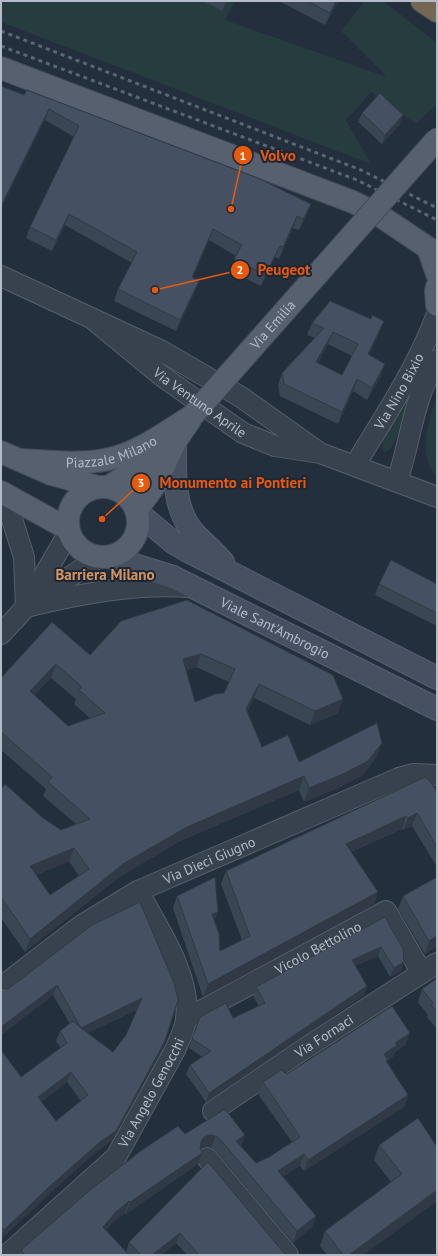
<svg xmlns="http://www.w3.org/2000/svg" width="438" height="1256" font-family="'PT Sans',sans-serif">
	<style>
		.green { fill: #263c3f }
		.lines { fill: none; stroke-linecap: round; stroke-linejoin: round }
		.minor-casing { stroke: #565f6c; stroke-width: 22 }
		.secondary-casing { stroke: #565f6c; stroke-width: 24 }
		.primary-casing { stroke: #414a57; stroke-width: 24 }
		.motorway-casing { stroke: #434c59; stroke-width: 24 }
		.minor { stroke: #38414e; stroke-width: 20 }
		.secondary { stroke: #465061; stroke-width: 22 }
		.primary { stroke: #56606e; stroke-width: 22 }
		.motorway { stroke: #746855; stroke-width: 22 }
		.rail { stroke: #5a6575; stroke-width: 3; stroke-dasharray: 4 4; stroke-linecap: butt }
		.primary-bridge-casing { stroke: #414a57; stroke-width: 24; stroke-linecap: butt }
		.primary-bridge { stroke: #56606e; stroke-width: 22 }
		.wall { fill: #3b4654; fill-rule: evenodd }
		.shaded-wall { fill: #303945 }
		.building { fill: #455162; stroke: #303945; fill-rule: evenodd }
		.labels { text-anchor: middle; stroke-width: 4; stroke-linejoin: round; paint-order: stroke }
		.street-label { font-size: 14px; fill: #b4bcc9; stroke: #1d2633 }
		.neighbourhood-label { font-size: 15px; font-weight: bold; fill: #d59563; stroke: #1d2633 }
		.leader { fill: none; stroke: #e8590c; stroke-width: 1.5 }
		.callout-dot { fill: #e8590c; stroke: #1d2633; stroke-width: 1.5 }
		.mark-label { font-size: 12px; text-anchor: middle; font-weight: bold; fill: #fff }
		.callout-label { font-size: 15px; text-anchor: middle; font-weight: bold; fill: #e8590c; stroke: #1d2633; stroke-width: 4; stroke-linejoin: round; paint-order: stroke }
	</style>
	<rect width="100%" height="100%" fill="#242f3e"/>
	<path class="green" d="M1,1H235L225,20L387,77L341,31L365,1H383L437,43V104L416,124L371,92L346,120L371,164L1,22Z
		M412,385C408,399 399,449 385,452L383,451C380,431 402,403 412,385Z
		M437,396V476C417,458 428,418 437,396Z"/>
	<g class="lines">
		<defs>
			<g id="minor">
				<path d="M1,276L162,351L241,397L317,451"/>
				<path id="s1" d="M95,321L163,377L243,433L275,446L320,453L437,497"/>
				<path id="s2" d="M355,465C385,416 417,368 437,314"/>
				<path d="M397,481C411,441 413,397 437,360"/>
				<path d="M4,494L24,557L26,607"/>
				<path d="M36,600L99,557"/>
				<path d="M26,607C80,594 135,583 190,587"/>
				<path d="M1,634L26,607L69,532"/>
				<path id="s3" d="M1,987L82,925L138,891L399,778L414,774L437,775"/>
				<path id="s4" d="M186,1019L386,911L422,973"/>
				<path id="s5" d="M213,1111L304,1049L437,963"/>
				<path d="M207,1158L288,1255"/>
				<path id="s6" d="M7,1255L116,1157L175,1050C179,1040 185,1030 186,1019C192,976 157,927 138,891"/>
			</g>
			<g id="secondary">
				<path d="M175,442C175,473 172,509 195,534C204,543 214,552 223,562"/>
				<path d="M137,512L174,543L186,550L437,678"/>
				<path id="s7" d="M109,557L173,577L437,709"/>
			</g>
			<g id="primary">
				<path d="M1,68L353,202L379,215L428,248L437,252"/>
				<path d="M428,248L437,274"/>
				<path d="M437,287L436,291L437,305"/>
				<path d="M1,452L51,474L98,487"/>
				<path id="s8" d="M22,460C53,462 87,466 117,457C144,449 169,430 192,416"/>
				<circle cx="103" cy="522" r="35"/>
				<path d="M108,487L153,459L173,444"/>
				<path d="M1,492L68,529"/>
				<path d="M136,511L155,485L175,442L190,420"/>
			</g>
			<path id="motorway" d="M422,1L437,11"/>
		</defs>
		<use href="#minor" class="minor-casing"/>
		<use href="#secondary" class="secondary-casing"/>
		<use href="#primary" class="primary-casing"/>
		<use href="#motorway" class="motorway-casing"/>
		<use href="#minor" class="minor"/>
		<use href="#secondary" class="secondary"/>
		<use href="#primary" class="primary"/>
		<use href="#motorway" class="motorway"/>
		<path class="rail" d="M1,31L361,170L437,208
			M1,46L357,180L437,220"/>
		<defs>
			<g id="primary-bridge">
				<path id="s9" d="M192,416L437,139"/>
			</g>
		</defs>
		<use href="#primary-bridge" class="primary-bridge-casing"/>
		<use href="#primary-bridge" class="primary-bridge"/>
	</g>
	<path class="wall" d="M203,1H228L222,11Z
		M279,1H338L325,25Z
		M1,86L311,204L306,216L299,230L293,228L279,259L275,257L261,286L230,271L236,256L209,240L193,277L195,292L176,331L114,301L118,289L132,263L65,225L52,251L26,238L30,227L74,137L45,120Z
		M362,113L400,124L382,144L358,122Z
		M371,319L384,321L379,333L369,355L381,376L367,400L353,391L338,424L280,396L278,385L282,373L315,338L307,335L312,323ZM328,344L352,356L342,375L318,363Z
		M379,584H437V626L375,595Z
		M187,600L338,713L310,725L254,698L247,712L262,747L299,762L377,756L363,775L338,788L304,802L299,790L180,841L118,878L25,952L1,918V789L61,830L76,824L43,796L46,789L1,750V678L90,655ZM196,667L229,682L224,693L195,702L186,670ZM51,678L76,699L74,704L90,718L68,726L34,695ZM69,861L79,876L50,895L36,875Z
		M437,792V867L412,826L403,830L402,829L351,852L378,892L374,905L203,997L173,908L177,896L214,920L220,951L242,940L221,884L226,871Z
		M437,877V946L425,954L398,909L403,896Z
		M385,917L401,971L390,977L378,956L355,966L367,986L364,995L206,1102L186,1074L190,1065L203,1057L189,1048L192,1039L259,1006L253,996L256,987Z
		M92,925L165,1041L161,1051L112,1141L96,1152L47,1196L1,1239V1050L21,1077L61,1048L56,1041L60,1031L70,1024L53,995L1,1035V988L8,989ZM138,1009L126,1035L113,1052L88,1033ZM67,1082L81,1101L56,1121L41,1102Z
		M437,978V1029L427,1017L428,1015L418,1002L422,989Z
		M410,1033L405,1045L395,1052L393,1057L388,1060L387,1062L408,1095L404,1107L304,1171L300,1166L283,1176L316,1216L312,1227L293,1243L216,1151L211,1147H205L200,1149L202,1153L198,1164L126,1214L125,1213L112,1223L106,1230L126,1252L129,1242L208,1162L283,1252L288,1255H187L176,1243L161,1255H19L21,1250L185,1134L225,1109L241,1147L256,1163L269,1157L292,1142L258,1094L263,1082Z
		M379,1145L437,1147V1201L363,1255H327L320,1246L325,1231L391,1182L374,1160Z"/>
	<path class="shaded-wall" d="M226,1H228L222,11Z
		M336,1H338L325,25L330,13Z
		M49,109L45,120L1,209V206Z
		M403,115L400,124L382,144L385,135Z
		M311,204L306,216L299,230L303,219Z
		M69,214L65,225L52,251L56,240Z
		M297,216L293,228L279,259L283,247Z
		M213,229L209,240L188,288L192,277Z
		M280,246L275,257L261,286L265,275Z
		M199,281L195,292L176,331L180,320Z
		M384,321L379,333L364,366L368,354Z
		M333,332L328,344L312,374L316,362Z
		M385,364L381,376L367,400L372,388Z
		M357,379L353,391L338,424L342,412Z
		M201,654L196,667L178,672L183,659Z
		M56,664L51,678L25,705L30,691Z
		M259,684L254,698L241,723L246,709Z
		M343,699L338,713L310,725L315,711Z
		M382,743L377,756L363,775L338,788L304,802L309,788Z
		M304,776L299,790L180,841L118,878L25,952L30,939L123,864L185,828Z
		M417,813L412,826L403,830L408,818Z
		M406,816L402,829L341,856L346,844Z
		M74,848L69,861L25,879L30,866Z
		M378,892L374,905L203,997L208,984Z
		M218,912L213,924L212,914Z
		M437,936V946L425,954L429,941Z
		M381,947L378,956L348,969L352,960Z
		M404,962L401,971L390,977L394,968Z
		M57,985L53,995L1,1035V1027Z
		M367,986L364,995L206,1102L209,1093Z
		M142,998L139,1008L78,1038L81,1028Z
		M410,1033L405,1045L395,1052L393,1057L388,1060L384,1071V1054L395,1043Z
		M165,1041L161,1051L112,1141L96,1152L47,1196L1,1239V1237L4,1230Z
		M71,1072L67,1082L34,1107L38,1097Z
		M408,1095L404,1107L304,1171L308,1160Z
		M210,1135L216,1136L211,1147H205L200,1149L201,1142L204,1137Z
		M245,1135L241,1147L236,1141Z
		M202,1153L198,1164L126,1214L130,1202Z
		M304,1154L300,1166L274,1182L278,1171Z
		M437,1190V1201L363,1255H349Z
		M129,1201L125,1213L112,1223L99,1239L103,1227L116,1212Z
		M316,1216L312,1227L293,1243L297,1231Z
		M180,1233L176,1243L161,1255H152Z"/>
	<path class="building" d="M307,1H336L330,13Z
		M1,86L24,95L27,90L260,179L311,204L303,219L297,216L283,247L280,246L265,275L234,259L242,245L213,229L192,277L199,281L180,320L118,289L137,252L69,214L56,240L30,227L79,126L49,109L1,206Z
		M380,93L403,115L385,135L362,113Z
		M330,301L371,319L372,315L384,321L368,354L385,364L372,388L357,379L342,412L284,384L282,373L324,328L312,323ZM333,332L358,344L342,375L316,362Z
		M391,560L437,584V613L379,584Z
		M187,600L333,675L343,699L315,711L259,684L246,709L262,747L288,735L299,762L377,723L382,743L368,761L343,774L309,788L304,776L185,828L123,864L30,939L1,897V789L5,784L43,818L61,830L90,819L48,782L52,777L1,732V678L52,622L90,655L121,621ZM201,654L235,669L224,693L215,694L195,702L183,659ZM56,664L82,687L79,690L105,713L68,726L30,691ZM74,848L89,869L50,895L30,866Z
		M425,777L430,781L437,792V847L417,813L408,818L406,816L346,844L378,892L208,984L177,896L215,877L218,912L212,914L219,934L220,951L250,936L226,871Z
		M437,877V936L429,941L403,896Z
		M140,902L174,983L178,1000L165,1041L116,1131L100,1142L50,1186L4,1230L1,1227V1050L21,1077L67,1043L60,1031L73,1021L81,1028L57,985L1,1027V988L8,989L92,925ZM142,998L126,1035L113,1052L81,1028ZM71,1072L88,1095L56,1121L38,1097Z
		M385,917L403,949L404,962L394,968L381,947L352,960L367,986L209,1093L190,1065L211,1051L192,1039L200,1017L226,1003L233,1018L265,1003L256,987Z
		M437,978V1011L431,1005L433,1003L422,989Z
		M392,1006L410,1033L395,1043L397,1045L384,1054L388,1060L386,1061L408,1095L308,1160L304,1154L278,1171L316,1216L297,1231L220,1139L216,1136L210,1135L204,1137L201,1142L200,1148L202,1153L130,1202L129,1201L116,1212L103,1227L129,1255H25L21,1250L89,1191L142,1150L178,1126L185,1134L225,1109L245,1135L236,1141L256,1163L269,1157L300,1137L263,1082L281,1070L287,1074Z
		M418,1118L437,1147V1190L349,1255H343L325,1231L402,1174L379,1145Z
		M208,1162L283,1252L288,1255H199L180,1233L152,1255H141L129,1242Z"/>
	<g class="labels">
		<g class="street-label">
			<text dy="5" stroke="none"><textPath href="#s9" startOffset="122">Via Emilia</textPath></text>
			<text dy="5" stroke="none"><textPath href="#s2" startOffset="86">Via Nino Bixio</textPath></text>
			<text dy="5" stroke="none"><textPath href="#s1" startOffset="133">Via Ventuno Aprile</textPath></text>
			<text dy="5" stroke="none"><textPath href="#s8" startOffset="91">Piazzale Milano</textPath></text>
			<text dy="5" stroke="none"><textPath href="#s7" startOffset="181">Viale Sant'Ambrogio</textPath></text>
			<text dy="5" stroke="none"><textPath href="#s3" startOffset="245">Via Dieci Giugno</textPath></text>
			<text dy="5" stroke="none"><textPath href="#s4" startOffset="150">Vicolo Bettolino</textPath></text>
			<text dy="5" stroke="none"><textPath href="#s5" startOffset="134">Via Fornaci</textPath></text>
			<text dy="5" stroke="none"><textPath href="#s6" startOffset="220">Via Angelo Genocchi</textPath></text>
		</g>
		<g class="neighbourhood-label">
			<text x="105" y="580">Barriera Milano</text>
		</g>
	</g>
	<path class="leader" d="M231 209L243 155M155 290L240 270M102 519L141 483"/>
	<g class="callout-dot">
		<circle cx="231" cy="209" r="4"/>
		<circle cx="155" cy="290" r="4"/>
		<circle cx="102" cy="519" r="4"/>
		<circle cx="243" cy="155" r="10"/>
		<circle cx="240" cy="270" r="10"/>
		<circle cx="141" cy="483" r="10"/>
	</g>
	<g class="mark-label">
		<text x="243" y="160">1</text>
		<text x="240" y="274">2</text>
		<text x="141" y="487">3</text>
	</g>
	<g class="callout-label">
		<text x="278" y="161">Volvo</text>
		<text x="284" y="275">Peugeot</text>
		<text x="233" y="488">Monumento ai Pontieri</text>
	</g>
	<rect width="438" height="1256" fill="none" stroke="#b4bcc9" stroke-width="4"/>
</svg>
